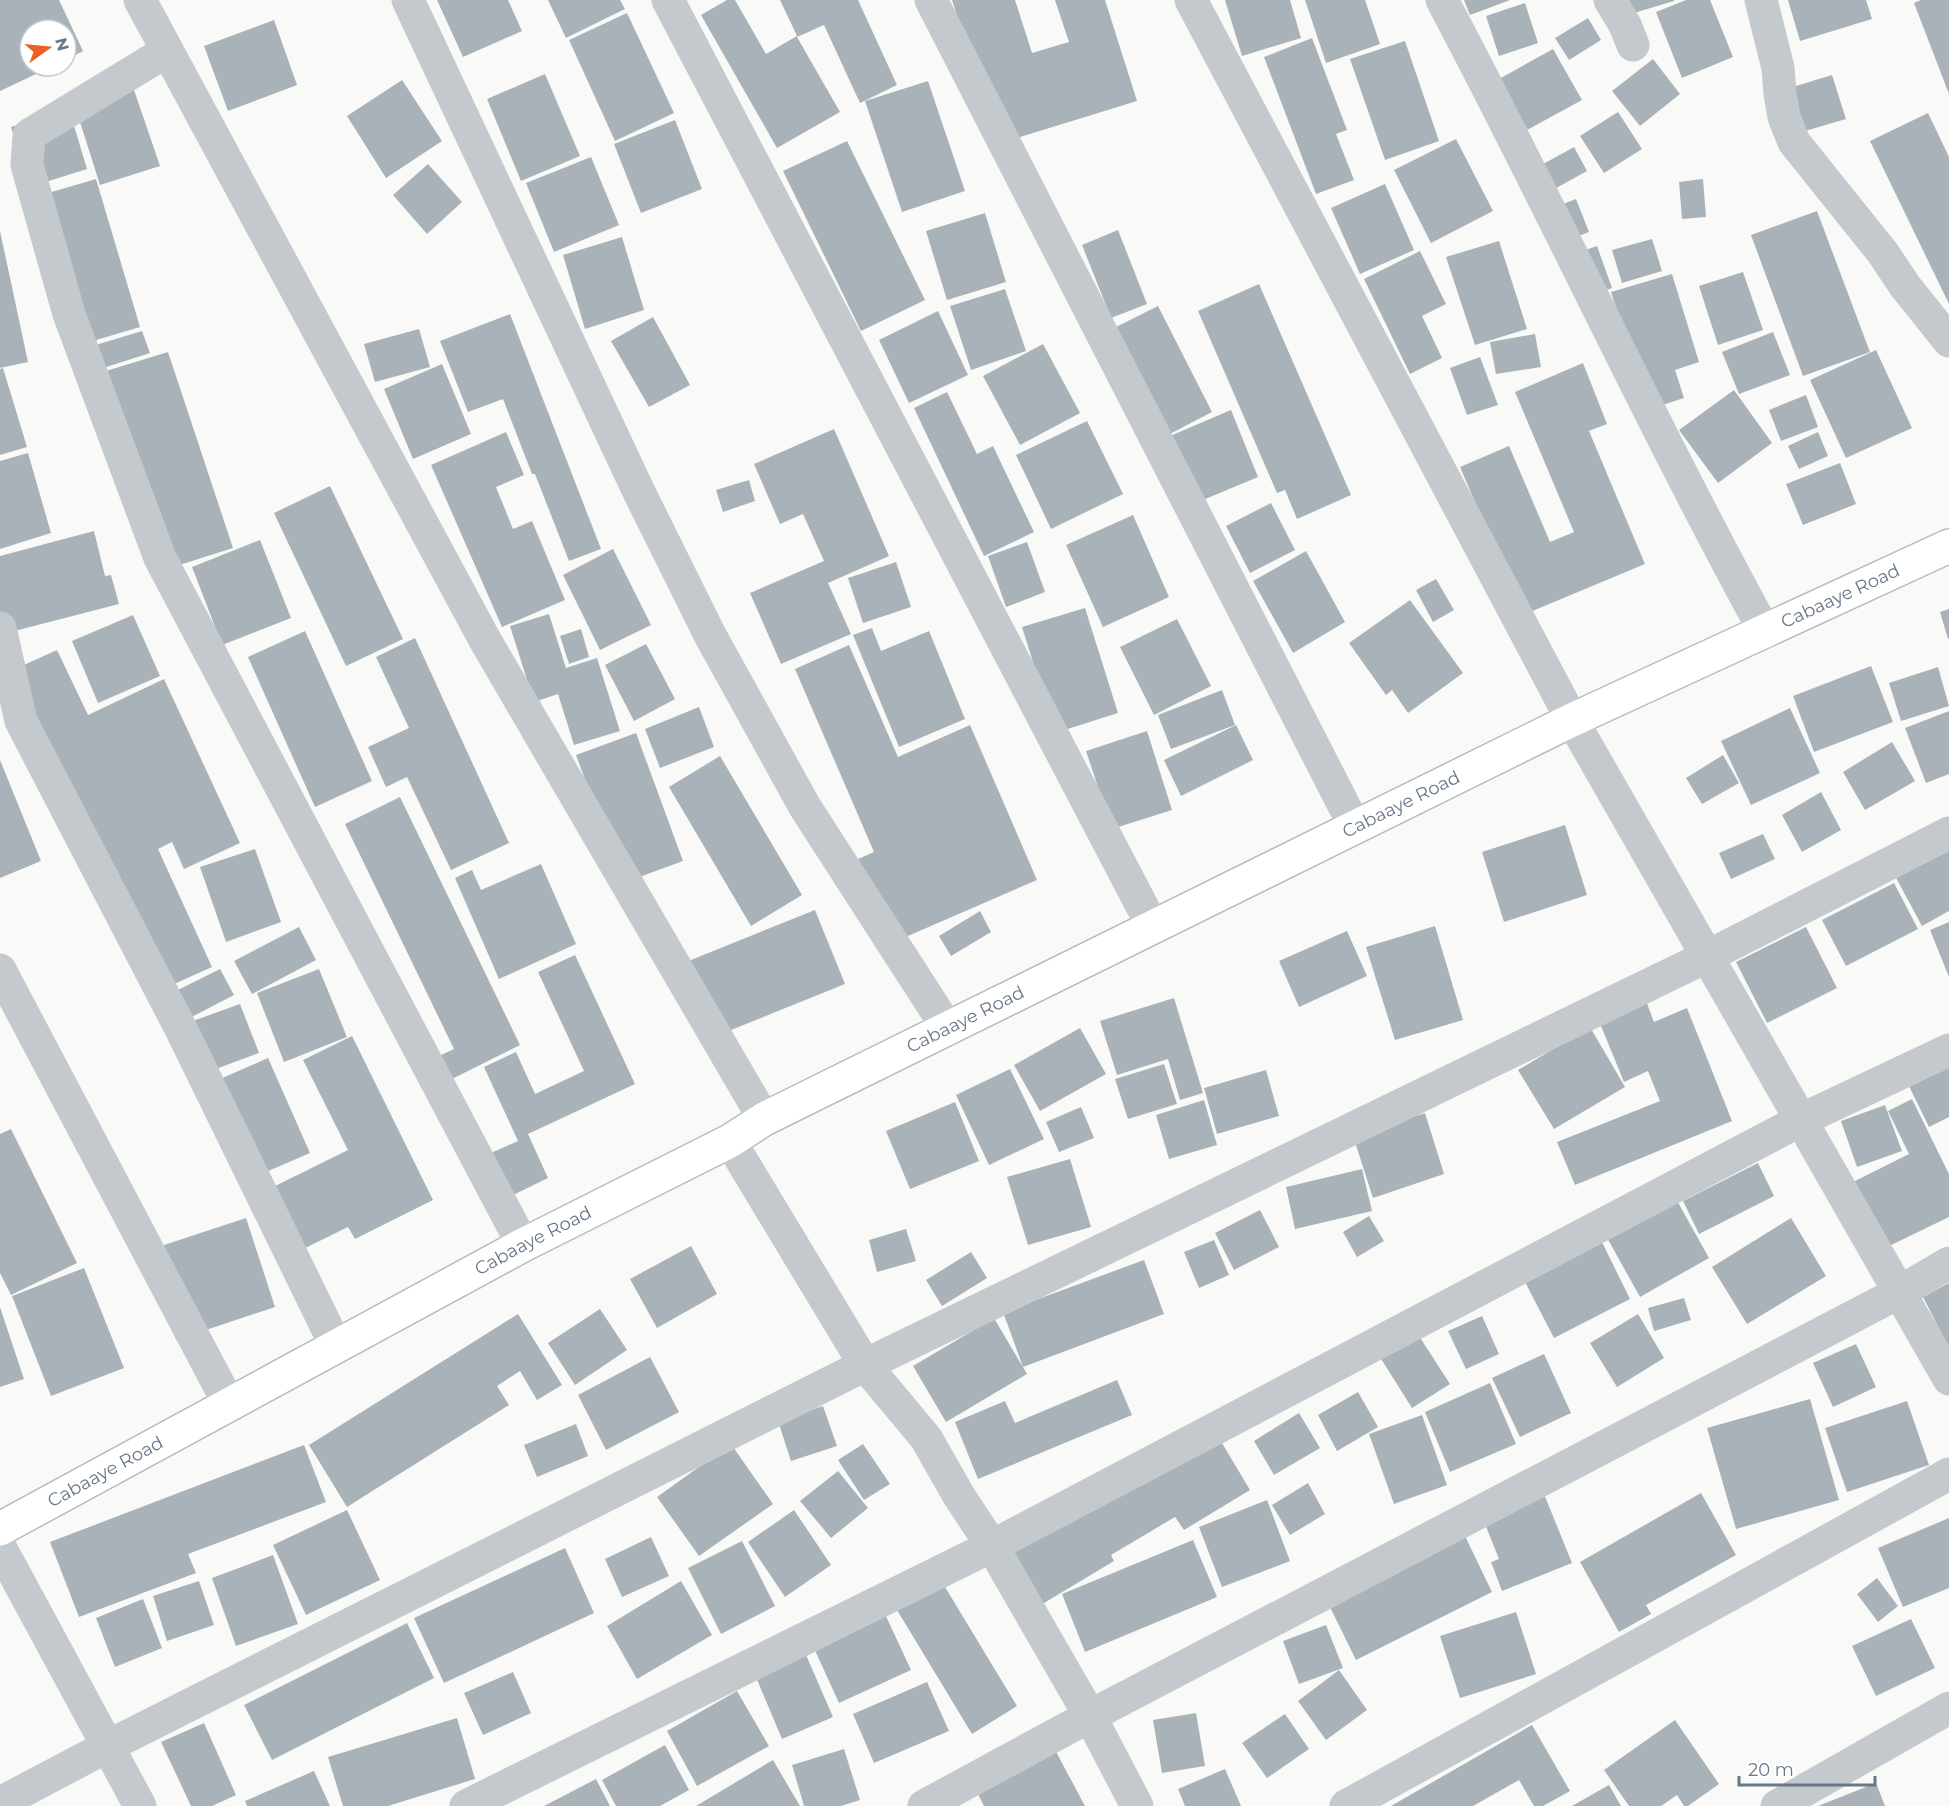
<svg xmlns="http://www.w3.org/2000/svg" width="1949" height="1806" font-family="Montserrat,sans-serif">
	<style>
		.building { fill: #a9b2b9 }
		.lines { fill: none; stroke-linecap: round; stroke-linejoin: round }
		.secondary-casing { stroke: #b7bcc2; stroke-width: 36 }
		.street { stroke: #c4c9cd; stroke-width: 33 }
		.secondary { stroke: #fff; stroke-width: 33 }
		.labels { text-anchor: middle; stroke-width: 6; stroke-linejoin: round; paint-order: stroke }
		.street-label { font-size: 18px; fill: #67788a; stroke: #fff }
	</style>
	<rect width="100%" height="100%" fill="#f9faf7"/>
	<path class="building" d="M0,0H59L83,51L66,60V30H30V66H53L0,91Z
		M437,0H508L522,31L463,57Z
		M548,0H620L625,9L566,38Z
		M727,0H735L766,54L797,36L780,0H858L897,85L860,103L824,25L797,37L840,112L777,148L701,15Z
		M952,0H1015L1032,53L1069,42L1055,0H1105L1137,101L1007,141L974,71Z
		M1225,0H1290L1301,38L1242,56Z
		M1305,0H1365L1380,44L1326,63Z
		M1464,0H1510L1470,15Z
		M1619,0H1674V1L1624,16Z
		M1686,0H1710L1733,57L1682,78L1656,12Z
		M1788,0H1866L1872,19L1800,41Z
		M1921,0H1949V94L1914,3Z
		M1525,3L1538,43L1499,56L1486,16Z
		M627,13L674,113L615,141L569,40Z
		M1588,18L1601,40L1569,60L1555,38Z
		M274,20L297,85L228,111L204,46Z
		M1312,38L1347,130L1336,134L1354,180L1316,194L1264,57Z
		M1405,41L1439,141L1385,160L1350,59Z
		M1553,49L1582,100L1527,130L1499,79Z
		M1653,59L1680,94L1640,126L1612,91Z
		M545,74L580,156L521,181L487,99Z
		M1832,75L1846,119L1788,136L1776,92Z
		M402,80L442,141L386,178L347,116Z
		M928,81L965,191L902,212L865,101Z
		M132,84L160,166L100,185L74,103Z
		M69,109L87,169L30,187L11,127Z
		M1618,112L1642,149L1604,173L1580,136Z
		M1928,113L1949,157V304L1870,141Z
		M675,120L702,189L641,213L614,144Z
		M1456,139L1493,211L1431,243L1394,170Z
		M847,141L925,300L861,331L783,171Z
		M1574,147L1587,171L1549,192L1536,168Z
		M591,157L619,225L554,252L526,183Z
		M428,164L462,202L427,234L393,195Z
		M96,179L140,327L83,344L38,196Z
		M1703,179L1706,217L1682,219L1679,182Z
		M1385,184L1414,250L1360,274L1331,208Z
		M1576,199L1589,232L1563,242L1550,209Z
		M1817,211L1870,352L1803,376L1751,235Z
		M985,213L1006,282L947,300L926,231Z
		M1118,230L1147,304L1111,318L1082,245Z
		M0,231L28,362L0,368Z
		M622,237L644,310L585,329L563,255Z
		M1652,239L1662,271L1622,283L1612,250Z
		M1499,241L1527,329L1475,345L1446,257Z
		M1597,246L1612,288L1585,298L1571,255Z
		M1420,251L1446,304L1422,316L1442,358L1410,374L1364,279Z
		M1743,272L1763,330L1718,345L1699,286Z
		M1672,274L1699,362L1675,370L1684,398L1647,410L1611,292Z
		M1259,284L1351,495L1297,519L1285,490L1277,493L1198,311Z
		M1005,289L1026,351L971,370L950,306Z
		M1158,306L1212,412L1166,436L1112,329Z
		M938,311L968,375L909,403L879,340Z
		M510,314L601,549L569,561L535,474H532L503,399L468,412L440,341Z
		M653,317L690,385L649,407L611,341Z
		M419,329L430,367L375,382L364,344Z
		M142,331L150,353L97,370L89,347Z
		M1773,332L1790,375L1739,394L1722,352Z
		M1535,334L1541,367L1496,374L1490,342Z
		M1043,344L1080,413L1020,445L983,376Z
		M1876,350L1912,428L1846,458L1810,380Z
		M168,352L233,548L170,568L106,371Z
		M1480,357L1498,405L1467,415L1450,368Z
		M1583,363L1607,424L1589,431L1645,564L1523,615L1460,467L1509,446L1550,542L1574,532L1515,392Z
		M442,364L471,434L413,459L384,389Z
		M3,368L27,447L0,455V369Z
		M1734,390L1772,443L1718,483L1679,430Z
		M947,392L977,454L993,446L1034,532L984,556L914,408Z
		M1806,395L1818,427L1781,441L1769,410Z
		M1231,410L1258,477L1198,502L1170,436Z
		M1087,421L1123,494L1051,529L1016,455Z
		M834,429L889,556L828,583L851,634L781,664L750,593L824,561L803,514L780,524L754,464Z
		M506,432L524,475L496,487L513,529L532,521L565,600L502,627L431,465Z
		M1818,432L1828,456L1799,469L1788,446Z
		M28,453L51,533L0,549V461Z
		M1840,463L1856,504L1803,525L1786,484Z
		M749,480L755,501L723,512L716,490Z
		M330,486L403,639L346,666L274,513Z
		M1271,503L1295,550L1250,573L1226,526Z
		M1133,515L1169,597L1103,627L1066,545Z
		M94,531L105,576L111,575L119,604L3,634L0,624V556Z
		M260,540L291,618L222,645L192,567Z
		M1027,542L1045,592L1006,607L988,556Z
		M613,549L651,625L600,650L563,575Z
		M1306,551L1345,622L1293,653L1253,581Z
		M896,562L911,607L863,623L848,578Z
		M1436,579L1454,610L1433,622L1416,590Z
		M1410,600L1463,673L1408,713L1392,690L1386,695L1349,643Z
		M1085,608L1118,713L1055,733L1022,627Z
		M1949,609V638L1948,639L1940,612Z
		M549,614L566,668L597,658L620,731L574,745L558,694L534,702L510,626Z
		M133,615L160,676L98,703L72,641Z
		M1177,619L1211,686L1154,715L1120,647Z
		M872,628L881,651L929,631L965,719L899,747L853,635Z
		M581,629L589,657L569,664L560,636Z
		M305,631L372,781L315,807L248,657Z
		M415,638L509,843L451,870L407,777L386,787L368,747L409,728L376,657Z
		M646,644L675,699L634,721L605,665Z
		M849,645L898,757L970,725L1037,880L894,942L858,859L874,852L795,669Z
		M57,650L88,715L164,679L240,843L184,869L172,842L158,849L212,967L163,989L15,669Z
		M1871,666L1893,722L1814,752L1793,696Z
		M1938,667L1949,706L1901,721L1889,683Z
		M1222,690L1235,725L1171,749L1158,715Z
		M699,707L714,747L660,768L645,729Z
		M1790,708L1820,773L1751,805L1721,741Z
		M1949,711V774L1926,783L1905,728Z
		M1236,725L1253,760L1181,796L1164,760Z
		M1147,731L1172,810L1112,829L1086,751Z
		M636,733L683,861L623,883L576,755Z
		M1892,742L1915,781L1865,810L1843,772Z
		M1723,755L1739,783L1702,804L1686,778Z
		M720,756L802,895L751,926L669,787Z
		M0,760L41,861L0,878Z
		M1821,792L1841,830L1802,852L1782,815Z
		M400,797L520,1045L452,1079L441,1055L454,1049L345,824Z
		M1565,825L1587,895L1504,922L1482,852Z
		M1763,834L1775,859L1731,879L1719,853Z
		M1949,847V911L1922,926L1895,876Z
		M255,849L281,922L226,942L200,867Z
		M541,864L576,944L499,979L455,878L472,870L481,890Z
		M1894,883L1918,929L1846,966L1822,920Z
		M815,910L845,984L716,1036L686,962Z
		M980,911L991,932L951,956L939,936Z
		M1949,922V977L1930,930Z
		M1435,926L1463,1020L1395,1040L1366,947Z
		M299,927L316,960L252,994L234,961Z
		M1806,927L1837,988L1767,1023L1736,962Z
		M1347,931L1367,976L1299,1007L1279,961Z
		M575,955L635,1084L528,1134L548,1178L511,1196L491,1153L518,1141L484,1067L516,1052L535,1094L584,1071L538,972Z
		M220,969L234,995L182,1022L168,995Z
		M319,969L347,1037L284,1062L257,993Z
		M1174,998L1203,1093L1180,1100L1168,1059L1117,1075L1100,1021Z
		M1646,1001L1654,1022L1687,1008L1732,1121L1575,1185L1557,1142L1660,1101L1648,1071L1624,1082L1599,1021Z
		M240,1004L259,1053L208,1072L190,1022Z
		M1590,1027L1625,1087L1554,1129L1518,1070Z
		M1080,1028L1106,1074L1040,1111L1014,1065Z
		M352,1036L433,1200L355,1239L348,1227L299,1251L269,1189L348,1150L303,1060Z
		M1949,1056V1117L1929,1127L1905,1078Z
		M268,1058L310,1153L259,1175L218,1080Z
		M1164,1064L1177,1104L1128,1119L1115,1079Z
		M1010,1069L1044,1139L989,1165L956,1095Z
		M1266,1070L1279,1116L1217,1134L1204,1088Z
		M1912,1099L1949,1174V1217L1885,1248L1853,1182L1909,1154L1888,1111Z
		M1204,1100L1217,1145L1169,1159L1156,1115Z
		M955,1102L979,1161L910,1189L886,1131Z
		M1885,1105L1902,1151L1857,1167L1841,1121Z
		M1081,1107L1094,1138L1059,1152L1046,1122Z
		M1425,1113L1444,1174L1373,1198L1353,1136Z
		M11,1129L77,1263L11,1295L0,1273V1134Z
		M1070,1159L1091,1227L1028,1245L1007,1177Z
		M1758,1163L1774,1196L1699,1234L1683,1201Z
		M1362,1169L1372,1211L1295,1229L1286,1187Z
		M1675,1197L1709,1258L1640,1297L1606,1236Z
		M1260,1210L1279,1247L1234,1270L1215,1233Z
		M1369,1216L1384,1241L1357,1257L1343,1232Z
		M246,1218L275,1307L176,1340L169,1319L158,1247Z
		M1791,1218L1826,1276L1747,1324L1712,1267Z
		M906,1229L916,1261L877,1272L869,1240Z
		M1599,1236L1630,1299L1554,1338L1522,1276Z
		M1214,1240L1229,1275L1199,1288L1184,1252Z
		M691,1246L717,1294L657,1328L630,1279Z
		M971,1252L987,1278L942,1306L926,1280Z
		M1144,1260L1164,1314L1023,1367L1003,1312Z
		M84,1268L124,1368L51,1396L12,1296Z
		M1949,1283V1348L1923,1297Z
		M1684,1298L1691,1320L1654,1331L1648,1308Z
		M0,1307L24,1379L0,1387Z
		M600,1309L627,1350L575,1385L548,1343Z
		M518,1314L562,1385L537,1400L520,1371L497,1386L509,1405L347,1507L309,1445Z
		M1638,1314L1664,1358L1617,1387L1590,1343Z
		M1482,1316L1499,1354L1466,1369L1448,1331Z
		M994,1318L1027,1374L946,1422L913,1366Z
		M1410,1322L1450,1384L1412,1408L1373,1346Z
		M1856,1344L1876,1387L1833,1407L1813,1363Z
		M1544,1354L1571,1413L1520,1437L1492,1378Z
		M650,1357L679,1412L606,1450L578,1395Z
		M1117,1380L1132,1415L978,1479L955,1422L1005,1401L1015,1423Z
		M1490,1383L1516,1444L1450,1472L1425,1412Z
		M1358,1392L1378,1427L1337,1451L1318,1415Z
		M1810,1399L1839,1500L1736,1529L1707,1428Z
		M1907,1401L1929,1465L1847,1492L1825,1428Z
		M823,1406L837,1446L791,1461L778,1421Z
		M1299,1413L1320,1448L1274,1475L1254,1441Z
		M1422,1415L1447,1485L1394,1504L1369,1434Z
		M576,1424L588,1456L537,1477L524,1445Z
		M1213,1428L1250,1490L1184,1530L1175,1517L1111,1555L1114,1561L1039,1606L1007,1551Z
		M731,1444L773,1504L699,1556L657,1497Z
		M863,1444L890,1484L864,1500L838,1460Z
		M304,1445L326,1502L188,1554L196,1573L79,1617L50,1542Z
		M838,1471L868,1508L831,1538L800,1501Z
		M1308,1483L1325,1514L1290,1535L1272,1505Z
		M1701,1493L1736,1555L1646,1605L1651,1614L1619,1632L1580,1562Z
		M1544,1494L1572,1563L1502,1591L1491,1562L1499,1559L1483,1519Z
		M1267,1500L1290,1561L1222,1587L1199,1527Z
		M347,1510L380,1580L306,1615L273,1545Z
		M794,1510L831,1565L785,1597L748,1542Z
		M1949,1518V1588L1903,1607L1878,1548Z
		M1464,1534L1492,1592L1356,1660L1327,1601Z
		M651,1537L669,1576L622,1597L605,1559Z
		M1193,1540L1217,1597L1085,1652L1062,1594Z
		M742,1541L775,1606L721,1634L688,1568Z
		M565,1548L594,1613L444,1683L414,1618Z
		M273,1555L298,1624L236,1646L212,1578Z
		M1877,1578L1898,1606L1878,1622L1857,1594Z
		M199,1581L214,1625L167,1641L153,1596Z
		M681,1581L712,1635L637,1679L607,1626Z
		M942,1582L1017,1706L972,1734L897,1610Z
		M143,1599L162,1648L115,1667L96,1618Z
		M1516,1612L1536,1674L1460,1698L1440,1636Z
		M885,1614L911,1670L839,1703L813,1646Z
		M1911,1619L1935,1668L1876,1696L1852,1646Z
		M407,1623L434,1678L272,1760L244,1705Z
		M1326,1625L1343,1668L1299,1684L1283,1641Z
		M803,1648L833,1717L782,1739L753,1670Z
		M1339,1670L1367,1710L1326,1740L1298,1701Z
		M513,1672L531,1713L483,1735L464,1693Z
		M927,1682L949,1731L874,1763L853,1714Z
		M737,1691L769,1746L697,1786L667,1731Z
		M1196,1713L1205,1766L1162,1773L1153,1720Z
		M1285,1714L1309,1749L1267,1778L1242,1743Z
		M457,1718L475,1779L388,1806H343L328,1757Z
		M1675,1720L1719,1784L1688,1806H1684L1677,1795L1661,1806H1629L1604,1770Z
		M204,1723L236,1795L212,1806H191L161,1742Z
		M1532,1725L1570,1791L1543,1806H1534L1519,1780L1473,1806H1391Z
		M665,1745L689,1790L660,1806H616L602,1780Z
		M1054,1748L1085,1806H984L976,1790Z
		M844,1749L860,1800L841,1806H804L792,1765Z
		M773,1760L800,1806H696Z
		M1225,1769L1241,1806H1185L1178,1789Z
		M314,1771L330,1806H247L245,1801Z
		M596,1779L610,1806H544Z
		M1876,1783L1885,1806H1818Z
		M1609,1785L1621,1806H1572Z"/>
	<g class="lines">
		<defs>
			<g id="secondary">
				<path id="s1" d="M0,1529L523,1245L730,1141L764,1119L1572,720L1949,546"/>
			</g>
		</defs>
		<use href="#secondary" class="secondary-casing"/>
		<path class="street" d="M140,0L485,640L764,1119
			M408,0L639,492L710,635L805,807L948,1029
			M668,0L1153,927
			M931,0L1355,827
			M1191,0L1572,720L1949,1379
			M1442,0C1553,209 1651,424 1765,632
			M1610,0L1625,25L1633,45
			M1761,0L1778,68L1780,94L1784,117L1794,142L1883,253L1905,286L1949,341
			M167,51L29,135L27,165L69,314L160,558L523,1245
			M0,628L21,721L182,1031L336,1346
			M0,970L229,1404
			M730,1141L865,1365L926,1438L959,1496L992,1546L1090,1716L1137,1806
			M0,1547L140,1806
			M0,1803L108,1746L865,1365L1706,957L1949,833
			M466,1806L992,1546L1801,1120L1949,1050
			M924,1806L1090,1716L1898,1293L1949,1263
			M1346,1806L1949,1474
			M1777,1806L1949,1708"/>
		<use href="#secondary" class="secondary"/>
	</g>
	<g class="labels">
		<g class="street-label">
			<text dy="6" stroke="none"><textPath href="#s1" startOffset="2064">Cabaaye Road</textPath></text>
			<text dy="6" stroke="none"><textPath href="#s1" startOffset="1578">Cabaaye Road</textPath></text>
			<text dy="6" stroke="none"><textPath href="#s1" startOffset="1092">Cabaaye Road</textPath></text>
			<text dy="6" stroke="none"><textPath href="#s1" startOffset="606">Cabaaye Road</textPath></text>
			<text dy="6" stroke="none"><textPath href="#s1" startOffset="120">Cabaaye Road</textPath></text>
		</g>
	</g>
	<g transform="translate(48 48) rotate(75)"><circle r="28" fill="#ffffff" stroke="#c2c9d0" stroke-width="1.5"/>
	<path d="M0-4.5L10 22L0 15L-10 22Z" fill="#eb6025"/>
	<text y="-9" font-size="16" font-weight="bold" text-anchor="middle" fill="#67788a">N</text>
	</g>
	<path d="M1739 1776v9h136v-9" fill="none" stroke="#67788a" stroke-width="3"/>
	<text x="1748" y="1776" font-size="18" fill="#67788a" stroke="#ffffff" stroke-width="4.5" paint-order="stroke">20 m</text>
</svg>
